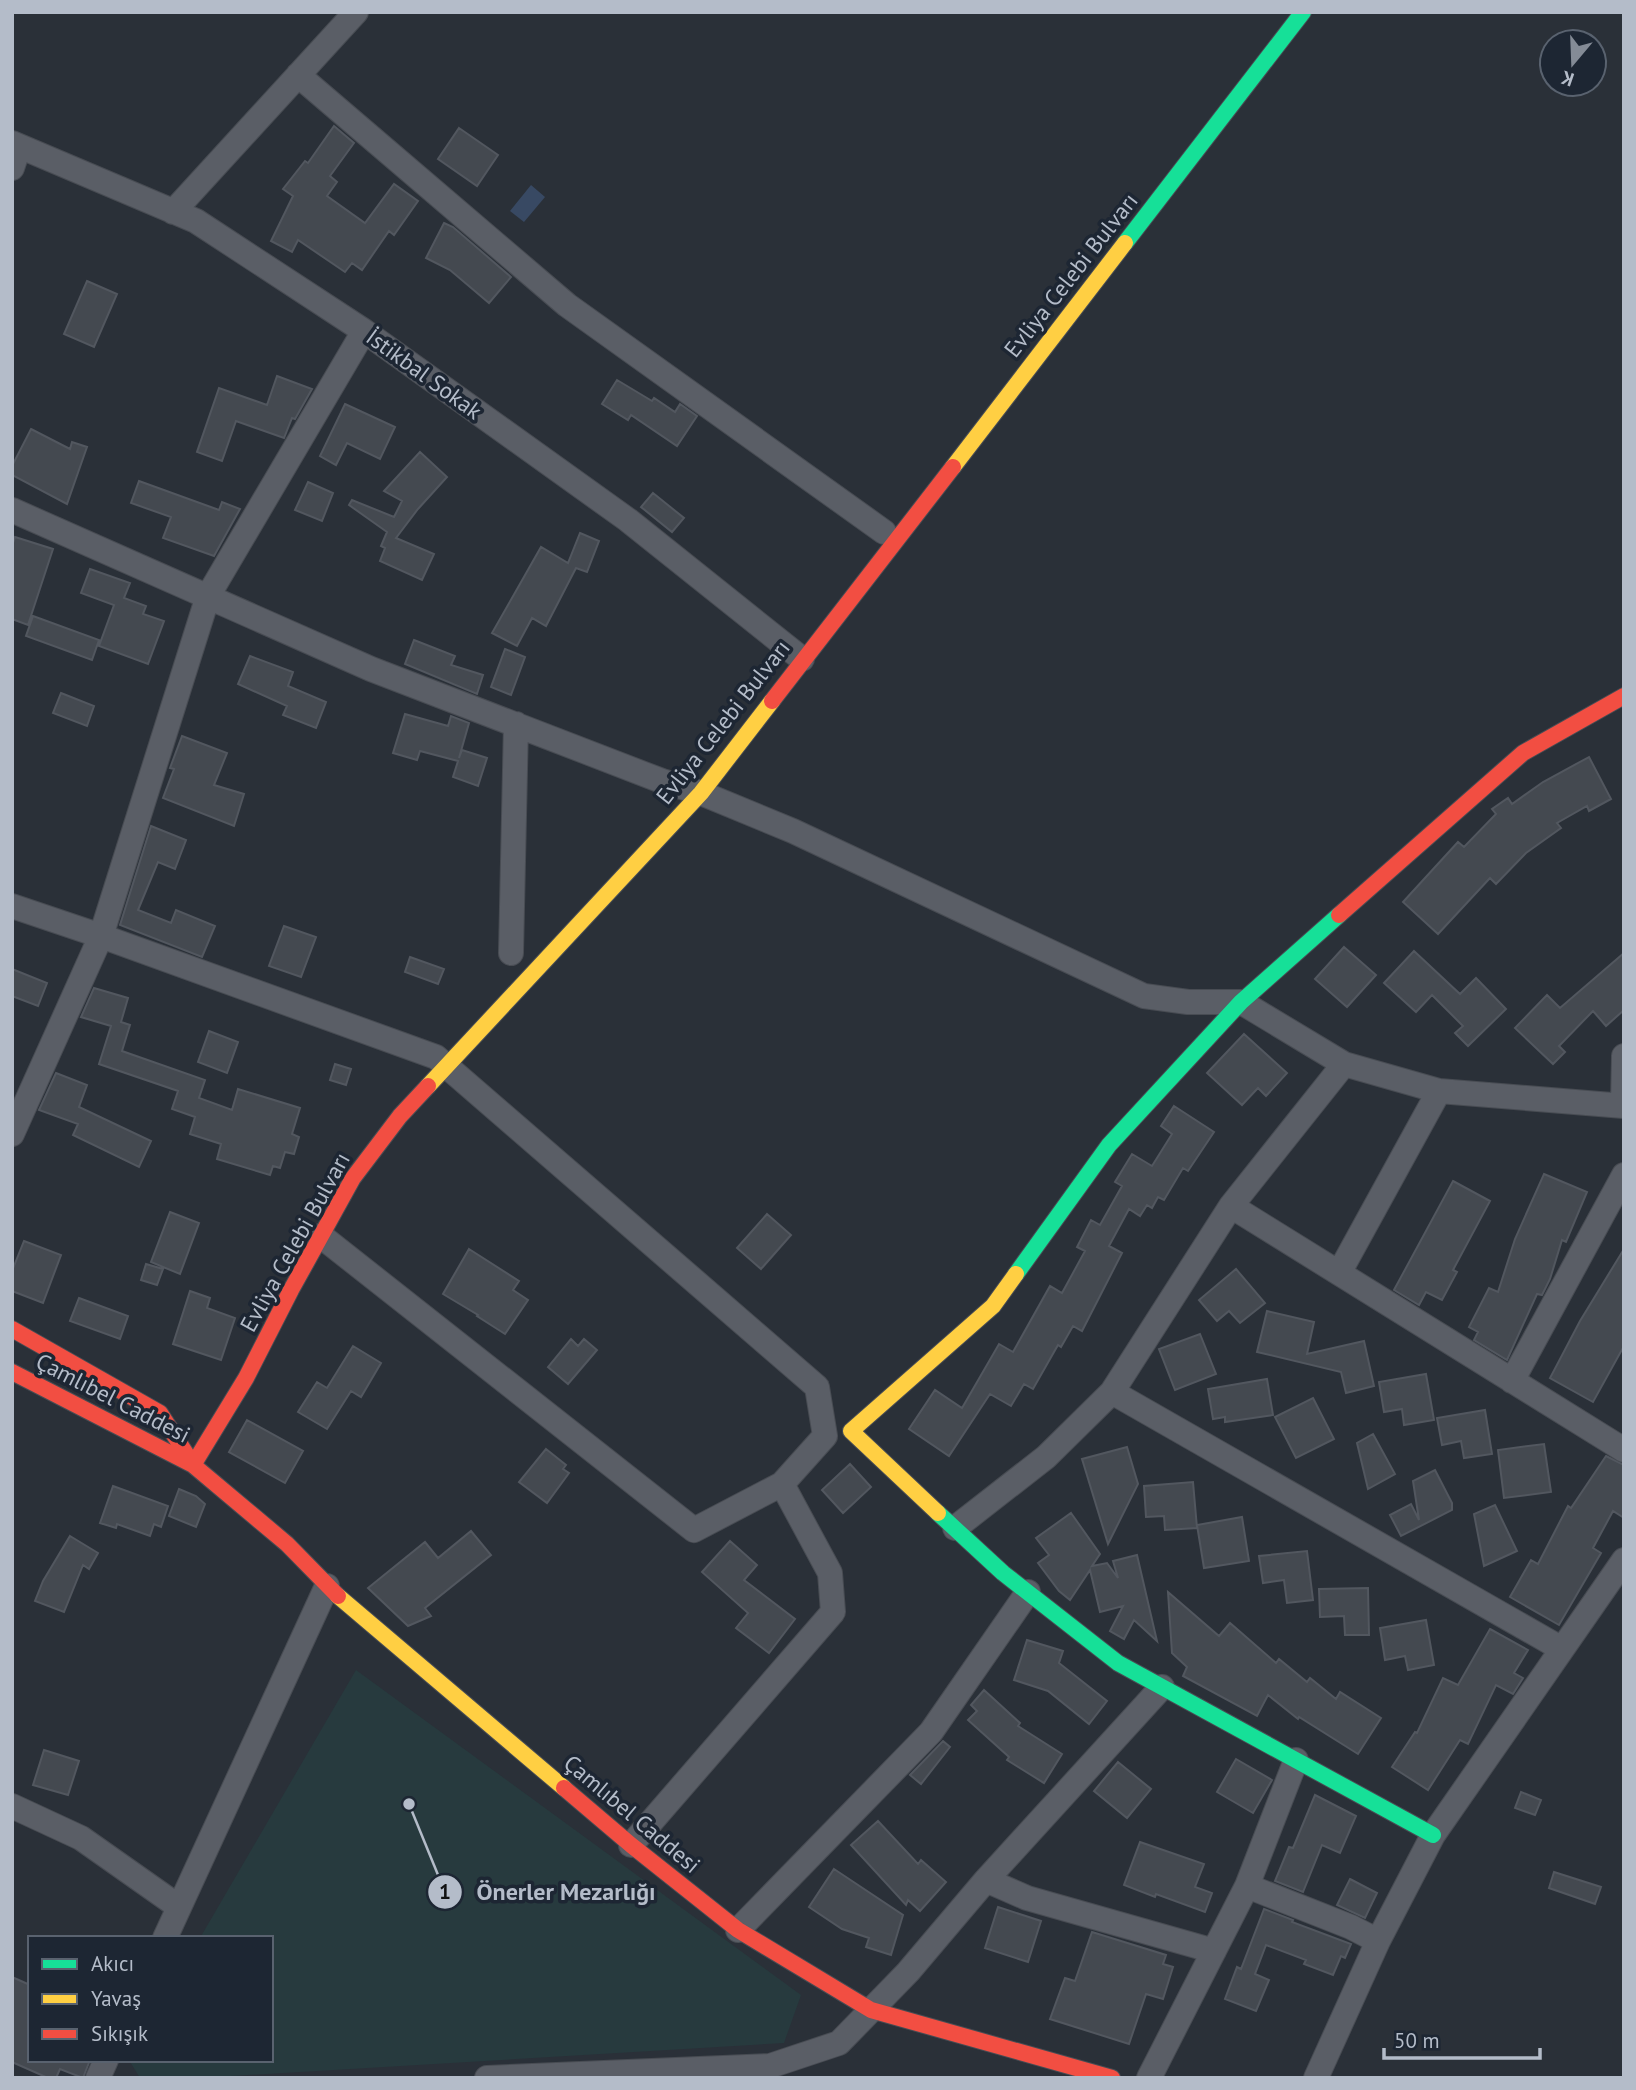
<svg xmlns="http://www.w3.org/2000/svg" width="1636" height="2090" font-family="'PT Sans',sans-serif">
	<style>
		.green { fill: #273a3e }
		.water { fill: #384963 }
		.building { fill: #444950; stroke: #52575f; stroke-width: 2 }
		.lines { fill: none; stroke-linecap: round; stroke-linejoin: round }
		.street-casing { stroke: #484c53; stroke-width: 26 }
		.fast-casing { stroke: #484c53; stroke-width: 18 }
		.slow-casing { stroke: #484c53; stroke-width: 18 }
		.jam-casing { stroke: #484c53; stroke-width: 18 }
		.street { stroke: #5a5e66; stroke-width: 24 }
		.fast { stroke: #16e098; stroke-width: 16 }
		.slow { stroke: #ffcf43; stroke-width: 16 }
		.jam { stroke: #f24e42; stroke-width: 16 }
		.labels { text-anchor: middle; stroke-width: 7; stroke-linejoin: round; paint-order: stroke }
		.street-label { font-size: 23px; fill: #b4bcc9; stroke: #1d2633 }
		.leader { fill: none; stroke: #b4bcc9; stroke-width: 2.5 }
		.callout-dot { fill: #b4bcc9; stroke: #1d2633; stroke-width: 2.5 }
		.mark-label { font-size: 21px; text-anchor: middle; font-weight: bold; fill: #111 }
		.callout-label { font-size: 24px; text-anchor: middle; font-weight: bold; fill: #b4bcc9; stroke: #1d2633; stroke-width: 7; stroke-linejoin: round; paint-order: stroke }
	</style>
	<rect width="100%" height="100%" fill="#2a3038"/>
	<path class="green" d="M356,1670L801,1995L784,2043L199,2078H140L129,2060H271V1938H200Z"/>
	<path class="water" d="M531,185L545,197L524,222L510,211Z"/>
	<path class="building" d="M334,126L354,143L330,176L337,182L327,196L365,223L394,184L418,201L394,235L389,231L362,270L352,263L345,272L298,240L292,252L271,241L293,196L283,189L305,161L308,163Z
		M459,128L498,155L477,186L438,159Z
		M444,223L453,227L511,277L489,303L450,270L426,258Z
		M87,281L117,294L94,347L64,334Z
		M277,376L312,389L295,419L292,418L284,438L236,421L222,461L197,452L219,388L267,405Z
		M617,380L652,401L654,398L675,412L680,404L697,416L677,446L631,415L628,420L602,404Z
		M345,404L395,427L380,459L347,443L336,465L320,456Z
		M31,429L70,449L72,442L87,447L67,504L12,475V466Z
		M420,452L447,477L418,509L396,538L434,554L422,580L380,561L385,548L381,546L387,532L349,505L352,500L394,517L402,501L384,491Z
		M139,481L219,510L222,502L240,509L214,556L163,538L171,517L131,503Z
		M308,482L333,493L322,521L295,510Z
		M653,493L684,518L672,532L641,507Z
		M580,533L599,541L587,572L576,568L546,626L532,618L517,646L492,633L541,547L568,563Z
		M15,537L53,549L28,625L12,619V546Z
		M90,569L130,583L124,598L146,606L143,614L164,621L148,664L99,646L114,605L81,593Z
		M33,616L99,640L92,660L26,636Z
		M414,640L455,656L451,665L483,675L477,694L405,664Z
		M505,649L525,657L511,695L491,687Z
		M250,656L293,672L288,686L326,702L316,728L283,715L287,706L238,684Z
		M61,693L94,706L87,726L53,713Z
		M405,714L448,726L451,716L469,723L459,758L462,750L487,758L478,786L453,777L458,761L420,751L417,760L393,753Z
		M182,736L227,753L214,785L244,794L234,826L163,798L174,769L170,768Z
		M1589,757L1611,799L1589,811L1587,806L1557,823L1561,828L1526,853L1496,884L1490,878L1438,934L1403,902L1458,842L1464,847L1496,814L1492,809L1508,798L1512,804L1543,782Z
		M151,826L186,840L175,869L158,862L138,910L171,923L176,910L215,926L202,957L120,925Z
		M284,926L316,937L301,977L269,966Z
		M1344,947L1376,975L1347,1007L1315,979Z
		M1414,951L1460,994L1476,978L1506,1009L1468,1046L1455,1033L1463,1026L1432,995L1416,1012L1384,983Z
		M1624,953V1010L1606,1026L1593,1011L1559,1046L1565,1052L1553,1064L1515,1028L1547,995L1560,1008Z
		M410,957L444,969L438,984L405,972Z
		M12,969L47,983L38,1006L12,996Z
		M94,988L128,998L121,1022L130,1025L122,1051L205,1080L199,1098L232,1110L238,1089L300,1108L292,1134L299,1137L294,1154L285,1152L280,1168L273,1166L270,1175L217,1159L221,1144L190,1134L195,1117L172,1109L178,1091L99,1064L111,1026L81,1017Z
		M209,1031L238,1042L227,1073L198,1062Z
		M1244,1034L1287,1073L1266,1096L1258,1088L1242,1105L1207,1073Z
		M335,1064L351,1069L346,1085L330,1080Z
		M56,1073L87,1085L79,1107L151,1141L139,1167L73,1135L78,1124L39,1110Z
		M1174,1106L1214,1132L1188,1171L1183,1168L1164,1200L1158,1197L1152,1208L1147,1205L1140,1216L1129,1209L1109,1246L1122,1253L1082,1331L1073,1326L1061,1347L1058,1345L1033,1389L1024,1384L1011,1406L990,1394L949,1456L909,1429L935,1390L962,1408L999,1344L1013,1352L1050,1286L1062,1293L1085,1251L1077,1247L1091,1220L1100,1225L1122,1186L1115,1182L1132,1154L1152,1166L1172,1134L1161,1126Z
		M1544,1174L1587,1192L1566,1242L1562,1240L1550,1279L1542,1295L1537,1294L1507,1360L1474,1340L1478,1332L1469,1327L1489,1288L1498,1292L1515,1239Z
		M1453,1181L1490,1201L1453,1270L1457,1272L1442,1300L1426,1292L1419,1305L1394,1290Z
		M170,1212L199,1223L180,1274L151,1262Z
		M767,1214L791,1235L761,1269L737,1248Z
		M24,1241L61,1255L43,1303L12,1291V1271Z
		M469,1249L519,1281L513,1290L528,1300L505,1334L477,1316L478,1315L443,1294Z
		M1624,1249V1346L1593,1402L1550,1378L1580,1321Z
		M146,1264L163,1269L157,1285L141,1280Z
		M1236,1269L1265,1303L1240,1323L1229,1311L1217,1321L1199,1300Z
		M190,1291L210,1298L207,1308L235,1318L221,1360L173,1344Z
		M79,1298L128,1316L120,1339L70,1321Z
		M1267,1311L1314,1322L1307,1354L1364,1341L1374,1386L1346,1393L1341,1372L1257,1352Z
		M1200,1334L1216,1374L1175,1390L1159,1349Z
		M571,1339L578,1346L584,1339L597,1350L568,1384L548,1367Z
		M353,1346L381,1363L361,1397L351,1391L327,1429L298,1412L317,1382L327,1388Z
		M1426,1374L1434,1420L1404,1425L1402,1409L1384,1412L1379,1382Z
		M1267,1379L1273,1415L1225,1422V1417L1213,1419L1208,1389Z
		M1313,1398L1334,1439L1296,1458L1275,1417Z
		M1485,1410L1492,1454L1464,1458L1461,1441L1442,1445L1437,1418Z
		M247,1420L303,1451L285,1483L229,1452Z
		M1373,1434L1395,1474L1368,1489L1357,1443Z
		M1544,1444L1551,1492L1504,1498L1498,1450Z
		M1127,1447L1138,1484L1108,1544L1082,1459Z
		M546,1449L566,1465L563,1469L569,1473L547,1503L519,1482Z
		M1606,1456L1624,1465V1518L1613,1511L1593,1548L1601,1553L1559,1625L1510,1597L1531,1560L1538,1564L1568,1506L1571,1508Z
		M850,1464L871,1487L843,1513L822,1490Z
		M1435,1470L1452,1503V1510L1401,1536L1390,1515L1411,1504L1419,1520L1413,1481Z
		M1193,1482L1197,1528L1165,1530L1164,1516L1146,1517L1144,1486Z
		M113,1486L168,1506L161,1527L154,1524L150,1536L117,1524L116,1528L100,1523Z
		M179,1489L196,1496L205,1504L196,1527L169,1516Z
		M1495,1505L1517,1551L1484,1566L1474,1514Z
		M1071,1513L1100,1554L1092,1566L1107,1563L1118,1578L1113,1561L1137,1555L1157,1641L1134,1620L1124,1639L1110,1631L1123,1606L1100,1612L1090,1570L1070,1600L1059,1591L1038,1563L1049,1555L1036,1538Z
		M1242,1517L1249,1561L1204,1568L1197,1525Z
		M471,1531L491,1555L425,1608L431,1616L408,1626L368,1588L425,1542L438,1558Z
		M70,1536L98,1553L89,1569L83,1565L64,1612L35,1601L43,1581Z
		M730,1541L757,1565L744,1580L795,1619L769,1653L736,1628L748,1613L702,1572Z
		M1307,1551L1313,1600L1287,1603L1284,1580L1263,1583L1259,1556Z
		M1368,1588L1369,1635H1345L1344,1616L1320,1617L1319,1589Z
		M1168,1592L1219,1636L1230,1623L1276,1663L1279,1659L1307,1682L1310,1678L1336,1699L1340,1692L1381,1718L1358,1754L1299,1717L1298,1719L1268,1695L1257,1716L1183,1676L1187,1667L1172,1653Z
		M1426,1620L1434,1665L1408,1670L1405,1656L1385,1660L1380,1628Z
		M1490,1629L1528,1650L1514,1673L1523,1678L1513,1694L1496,1685L1468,1744L1460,1740L1428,1790L1392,1767L1415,1732L1417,1733L1443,1678L1458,1685Z
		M1027,1640L1063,1651L1059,1663L1107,1701L1089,1724L1048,1691L1014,1680Z
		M984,1690L1020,1723L1018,1726L1062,1754L1044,1783L1007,1760L1009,1757L968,1720L977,1711L971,1705Z
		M943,1741L950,1747L921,1784L910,1775Z
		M44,1750L79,1761L68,1795L33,1785Z
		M1236,1759L1272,1780L1253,1813L1217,1792Z
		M1118,1762L1151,1789L1127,1818L1094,1791Z
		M1521,1792L1541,1800L1535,1815L1515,1808Z
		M1315,1795L1356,1816L1340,1853L1322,1845L1303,1892L1275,1881L1289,1847L1293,1848Z
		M878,1821L918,1864L921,1860L946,1882L920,1911L908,1900L906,1905L851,1845Z
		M1140,1842L1204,1864L1195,1887L1212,1893L1205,1912L1156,1894L1155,1897L1124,1885Z
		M834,1869L903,1915L891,1955L866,1947L869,1938L842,1929L809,1907Z
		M1554,1872L1601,1887L1595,1904L1549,1888Z
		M1350,1879L1377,1893L1365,1918L1337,1905Z
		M998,1907L1041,1921L1028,1962L985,1948Z
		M1264,1909L1293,1920L1292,1922L1351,1944L1345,1958L1341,1956L1333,1975L1304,1964L1306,1960L1266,1945L1255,1974L1269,1980L1256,2011L1225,1999L1237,1967L1241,1969Z
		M1092,1932L1166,1955L1163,1964L1173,1967L1163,1999L1146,1994L1129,2044L1050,2019L1065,1978L1075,1981Z
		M12,1977L30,1985V2060H90L83,2078L60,2069L56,2078H48L12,2062Z"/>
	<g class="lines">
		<defs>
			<path id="street" d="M298,75L567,305L884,532
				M12,143L196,221L364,331L628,520L802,659
				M12,168L19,147
				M173,212L356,12
				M12,510L371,669L662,781L701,793L793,831L1144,996L1188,1002H1241L1344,1064L1439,1091L1624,1106
				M12,906L101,936L436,1057L817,1387L825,1436L782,1484L694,1530L321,1236
				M511,953L516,724
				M1623,1106L1624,1056
				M12,1134L101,936L208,596L364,331
				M1231,1206L1624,1450
				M1339,1273L1439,1091
				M1512,1381L1624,1175
				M1112,1392L1562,1649
				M955,1528L1046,1457L1112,1392L1231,1206L1344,1064
				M12,1806L81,1838L179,1907
				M631,1845L833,1612L830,1573L782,1484
				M986,1880L1027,1898L1214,1951
				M1247,1886L1296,1760
				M738,1930L931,1732L1028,1592
				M165,1938L327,1586
				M98,2078L106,2060
				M487,2078L770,2066L839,2043L908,1972L986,1880L1162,1687
				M1149,2078L1247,1886L1351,1927L1378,1941
				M1316,2078L1378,1941L1433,1835L1624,1560"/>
			<path id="fast" d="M1125,243L1303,12
				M1016,1274L1109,1145L1241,1002L1339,915
				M938,1513L1003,1573L1118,1663L1433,1835"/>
			<path id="slow" d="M953,467L1125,243
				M428,1086L701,793L772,701
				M938,1513L851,1431L993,1306L1016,1274
				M338,1596L564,1788"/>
			<path id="jam" d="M772,701L953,467
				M1339,915L1523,753L1624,696
				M12,1329L160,1413L192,1463
				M12,1372L193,1465L287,1544L338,1596
				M193,1465L246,1378L291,1290L353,1178L400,1116L428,1086
				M564,1788L631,1845L738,1930L871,2010L1112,2078"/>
		</defs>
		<use href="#street" class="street-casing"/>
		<use href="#fast" class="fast-casing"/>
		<use href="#slow" class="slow-casing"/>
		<use href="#jam" class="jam-casing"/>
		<use href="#street" class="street"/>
		<use href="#fast" class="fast"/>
		<use href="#slow" class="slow"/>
		<use href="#jam" class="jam"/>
	</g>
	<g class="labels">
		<g class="street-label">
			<text transform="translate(1071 275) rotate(-52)" y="8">Evliya Celebi Bulvarı</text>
			<text transform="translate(424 374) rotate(36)" y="8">İstikbal Sokak</text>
			<text transform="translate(723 722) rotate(-52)" y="8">Evliya Celebi Bulvarı</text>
			<text transform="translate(295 1242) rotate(-61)" y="8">Evliya Celebi Bulvarı</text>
			<text transform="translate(113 1398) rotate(27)" y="8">Çamlıbel Caddesi</text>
			<text transform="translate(632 1814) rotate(40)" y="8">Çamlıbel Caddesi</text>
		</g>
	</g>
	<path class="leader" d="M409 1804L445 1892"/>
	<g class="callout-dot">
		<circle cx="409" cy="1804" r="7"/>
		<circle cx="445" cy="1892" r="18"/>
	</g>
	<g class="mark-label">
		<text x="445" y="1899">1</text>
	</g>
	<g class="callout-label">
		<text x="566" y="1900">Önerler Mezarlığı</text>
	</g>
	<rect width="1636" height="2090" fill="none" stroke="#b4bcc9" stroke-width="28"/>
	<rect x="28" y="1936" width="245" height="126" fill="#1d2633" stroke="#59626f" stroke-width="2"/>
	<rect x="42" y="1959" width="35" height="10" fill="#16e098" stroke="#59626f" stroke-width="2"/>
	<text x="91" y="1971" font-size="21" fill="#b4bcc9">Akıcı</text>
	<rect x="42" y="1994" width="35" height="10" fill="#ffcf43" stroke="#59626f" stroke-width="2"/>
	<text x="91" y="2006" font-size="21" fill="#b4bcc9">Yavaş</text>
	<rect x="42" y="2029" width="35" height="10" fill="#f24e42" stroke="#59626f" stroke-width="2"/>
	<text x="91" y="2041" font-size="21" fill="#b4bcc9">Sıkışık</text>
	<g transform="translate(1573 63) rotate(199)"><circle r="33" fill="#1d2633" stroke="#59626f" stroke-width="2"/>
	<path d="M0-5L12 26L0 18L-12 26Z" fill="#848b96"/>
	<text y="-10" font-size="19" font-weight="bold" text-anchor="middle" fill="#b4bcc9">K</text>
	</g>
	<path d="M1384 2048v10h156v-10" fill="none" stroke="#b4bcc9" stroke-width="3.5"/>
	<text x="1394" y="2048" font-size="21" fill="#b4bcc9" stroke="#1d2633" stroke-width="5" paint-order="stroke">50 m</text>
</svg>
